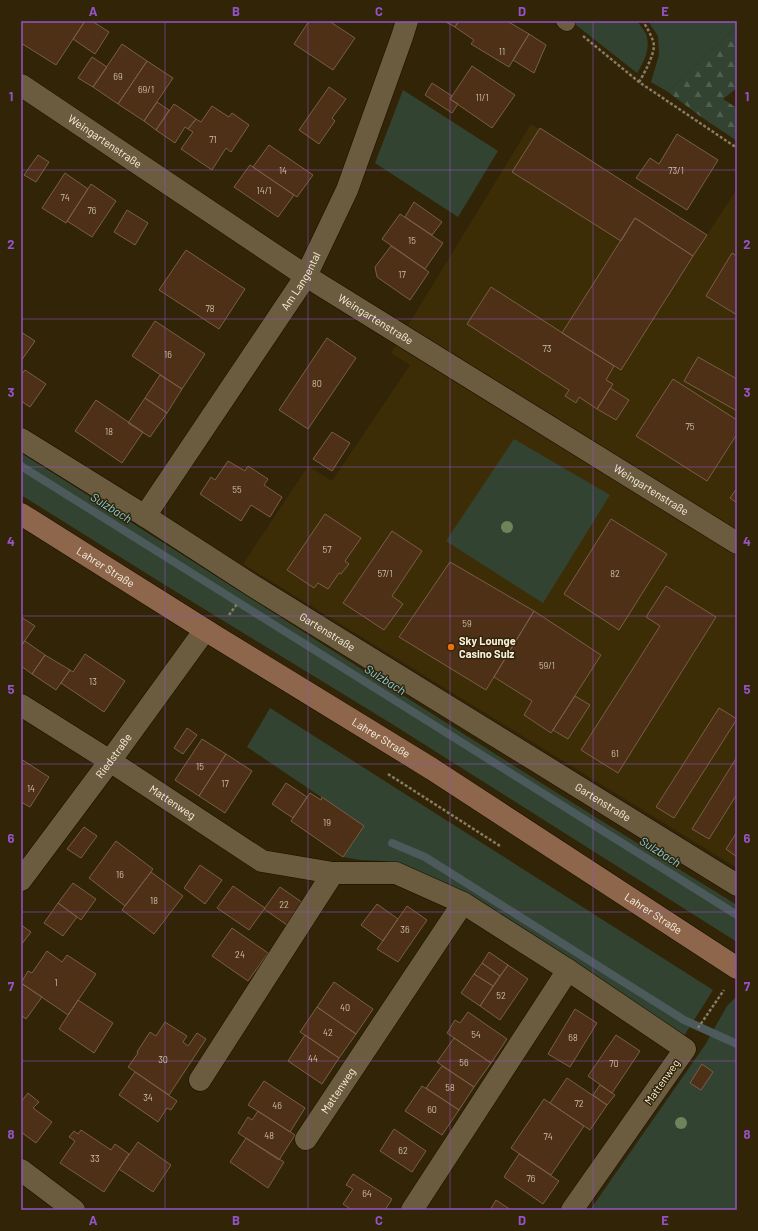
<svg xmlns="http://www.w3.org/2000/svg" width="758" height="1231" font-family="Barlow,sans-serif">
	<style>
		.built { fill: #3d2d07 }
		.green { fill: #324431 }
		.forest { fill: url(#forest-firs) }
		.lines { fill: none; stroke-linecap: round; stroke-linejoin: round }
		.stream { stroke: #4c5a5b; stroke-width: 8 }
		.building { fill: #4e3016; stroke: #795e49 }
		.lane-casing { stroke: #170e00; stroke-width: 17 }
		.street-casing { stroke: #170e00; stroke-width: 23 }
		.secondary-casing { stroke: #170e00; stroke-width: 23 }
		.path { stroke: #877c64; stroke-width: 2.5; stroke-dasharray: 3 2; stroke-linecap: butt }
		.lane { stroke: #6b5c3f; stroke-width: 16 }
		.street { stroke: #6b5c3f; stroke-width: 22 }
		.secondary { stroke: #8e664c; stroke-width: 22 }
		.tree { fill: #6d835a }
		.grid { fill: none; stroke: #9453c6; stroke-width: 1; stroke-opacity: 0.55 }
		.food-dot { fill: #e8710a; stroke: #312407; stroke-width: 1.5 }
		.labels { text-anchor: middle; stroke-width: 3; stroke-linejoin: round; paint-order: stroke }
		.number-label { font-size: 9px; fill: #cec1ae }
		.street-label { font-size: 11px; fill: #f9f1e0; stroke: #312407 }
		.poi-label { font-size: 11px; font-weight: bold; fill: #f9f1e0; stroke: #312407; text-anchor: start }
		.water-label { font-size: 12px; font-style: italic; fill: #82d4ef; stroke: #312407 }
		.neatline { fill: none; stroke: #9453c6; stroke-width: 1.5 }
		.grid-label { font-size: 13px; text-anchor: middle; font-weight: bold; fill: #9453c6 }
	</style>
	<defs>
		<pattern id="forest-firs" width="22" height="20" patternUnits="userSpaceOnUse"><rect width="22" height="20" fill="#324431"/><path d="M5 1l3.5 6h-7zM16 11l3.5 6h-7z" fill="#505f4f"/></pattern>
	</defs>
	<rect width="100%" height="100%" fill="#312407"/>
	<path class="built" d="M531,124L707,235L737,189V868L243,564L308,466L332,481L410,365L391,353Z"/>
	<path class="green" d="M571,21H637C640,25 644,30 646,34C651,48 644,62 637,73Z
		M648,21H737V30L729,33L668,92L651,82L659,55L658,36Z
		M403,90L498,151L458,217L375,163Z
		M514,439L610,495L543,603L446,541Z
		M21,453C260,603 496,757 737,905V942L392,724L165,585L21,495Z
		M270,708L713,990L684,1036L501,917L413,868L384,861L361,860L343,857L364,826L247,747Z
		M735,998L737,999V1210H590L705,1045L727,1006Z"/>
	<path class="forest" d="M737,30V88L723,99L737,108V141L700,116L668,92L729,33Z"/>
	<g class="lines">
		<path class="stream" d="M21,466L737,915
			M392,843L425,857L684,1020L737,1044"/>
	</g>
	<path class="building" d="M23,21L30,22L85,21L56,65L21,43V24Z
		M85,21H92L109,32L95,54L73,39Z
		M309,21H329L355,38L333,70L294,44Z
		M444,21H459L455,27Z
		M459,21H507L529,34L509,67L471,44L474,40L455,27Z
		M529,34L546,45L534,73L513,60Z
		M122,44L147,61L118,104L93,87Z
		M92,57L107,67L93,87L78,78Z
		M147,61L173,78L144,121L118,104Z
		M472,66L515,95L492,128L450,99Z
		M432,83L452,96L450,99L458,104L452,113L425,95Z
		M329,87L346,99L332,118L335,121L319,144L299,130Z
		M157,102L169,110L156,130L144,121Z
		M174,104L196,119L188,129L185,127L175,143L156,130Z
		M212,106L229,117L232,113L249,125L231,152L226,148L212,170L181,149L193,132L188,129L196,119L201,122Z
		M540,128L707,235L693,256L635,218L621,241L512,172Z
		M677,134L718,160L687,210L636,178L650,158L659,164Z
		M269,145L313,175L297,197L253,167Z
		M38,155L49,162L36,182L24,175Z
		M250,165L294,195L278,217L234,187Z
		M65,173L88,189L66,223L42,208Z
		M91,184L116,201L92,237L67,221Z
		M414,202L442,222L432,235L405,217Z
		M127,210L148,223L135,245L114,232Z
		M400,214L443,243L425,269L382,239Z
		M635,218L693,256L621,370L562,333Z
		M391,246L429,272L410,300L377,277L375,267Z
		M186,250L245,289L219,329L159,290Z
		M732,253L737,256V315L706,296Z
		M491,287L614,366L606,380L613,384L597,409L579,397L576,403L565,396L569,390L467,324Z
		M155,321L205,354L182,389L132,356Z
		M21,332L35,341L21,361Z
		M327,338L356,358L308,429L279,410Z
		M698,357L737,379V411L684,381Z
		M25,370L46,384L30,407L21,401V375Z
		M160,375L182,389L167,413L145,398Z
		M673,379L737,420V434L707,481L636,436Z
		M610,388L629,400L616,420L597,409Z
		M145,398L167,413L150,437L128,423Z
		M96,400L143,432L122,463L75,431Z
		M332,432L350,443L332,471L313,459Z
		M228,461L245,471L248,466L268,479L264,485L282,497L270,517L251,505L241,521L200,494L211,477L215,480Z
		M737,488V503L730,498Z
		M325,514L361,538L345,561L349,564L341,574L339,573L328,589L318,583L314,588L287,570Z
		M611,519L667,554L619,630L564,594Z
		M392,531L422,551L392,596L403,604L384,630L343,603Z
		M450,562L534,611L486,690L399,637Z
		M666,586L716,617L618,773L581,750L660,626L646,617Z
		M534,611L601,655L551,733L524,715L532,701L494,677Z
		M21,617L35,626L21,646Z
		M25,641L45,655L32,674L21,666V646Z
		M85,654L125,681L104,712L61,683L70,670L73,672Z
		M45,655L70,670L56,690L32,674Z
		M575,696L590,705L568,739L553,730Z
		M719,708L737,719L674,818L656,807Z
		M187,728L197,735L183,754L174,748Z
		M202,739L226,754L199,796L175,780Z
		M226,754L252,771L225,813L199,796Z
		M737,757V794L709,839L692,829Z
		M21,759L49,777L30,807L21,802Z
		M286,783L307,797L293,818L272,804Z
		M310,793L321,800L322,797L364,826L343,857L291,821Z
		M84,827L97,836L81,858L67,849Z
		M737,832V857L726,849Z
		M116,841L153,869L125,906L89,878Z
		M200,865L222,880L205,904L184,888Z
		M151,872L183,896L154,934L122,910Z
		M73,883L96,899L81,920L58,903Z
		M233,886L265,908L249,930L217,908Z
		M280,887L303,903L287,925L264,909Z
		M58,903L77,917L63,936L44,923Z
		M377,904L398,919L383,941L361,925Z
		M407,906L427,920L398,962L377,949Z
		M21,925L31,932L21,945Z
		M232,928L268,953L248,981L212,956Z
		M47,951L62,962L67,955L96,974L68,1015L21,983L28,971L32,973Z
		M489,952L508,965L500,976L482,963Z
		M482,963L500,976L493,986L474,974Z
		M508,965L528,979L500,1020L480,1006Z
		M474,974L493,986L480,1006L461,993Z
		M334,982L373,1009L356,1034L317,1007Z
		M21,983L42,997L26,1019L21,1015Z
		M78,1000L113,1023L94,1053L59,1029Z
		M317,1007L356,1034L339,1058L300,1032Z
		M575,1009L597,1023L570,1067L548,1054Z
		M468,1012L507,1039L491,1063L447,1033L455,1020L460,1023Z
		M165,1022L187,1036L183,1042L188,1046L197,1033L206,1039L169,1095L128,1067L138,1053L137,1052L150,1032L156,1036Z
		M305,1035L339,1058L322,1084L288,1061Z
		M616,1035L640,1051L612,1093L588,1076Z
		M454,1038L491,1063L474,1087L437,1062Z
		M702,1064L713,1072L701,1090L690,1083Z
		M442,1066L474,1087L459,1110L426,1088Z
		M135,1072L177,1101L171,1110L167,1108L158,1122L119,1095Z
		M567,1078L607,1105L590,1130L550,1103Z
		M264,1081L305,1108L290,1132L248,1105Z
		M600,1085L615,1095L607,1105L593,1095Z
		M422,1086L459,1110L442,1135L405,1111Z
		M28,1093L39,1102L33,1108L52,1122L36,1143L21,1132V1102Z
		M544,1099L584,1126L551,1175L511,1148Z
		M258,1111L295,1135L279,1160L238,1133L248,1117L252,1120Z
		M394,1129L426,1151L412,1172L380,1151Z
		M81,1130L111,1150L115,1144L129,1154L104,1192L60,1163L75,1141L69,1137L74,1131L78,1134Z
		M246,1138L284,1162L268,1188L230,1162Z
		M138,1142L171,1165L153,1192L119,1169Z
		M519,1154L559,1181L543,1204L504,1177Z
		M353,1174L392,1199L385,1210H352L343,1204L353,1189L346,1185Z
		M496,1200L511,1210H490Z"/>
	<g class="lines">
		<defs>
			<path id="lane" d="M564,21L567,23"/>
			<g id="street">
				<path id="s1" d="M21,85L306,276L737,543"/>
				<path id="s2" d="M21,439L145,516L250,584L737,885"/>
				<path id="s3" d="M145,516L306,276L347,190L402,37L407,21"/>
				<path id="s4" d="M21,705L110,761L262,861L333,873H396L463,903L568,970L685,1049L572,1210"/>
				<path id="s5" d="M21,880L110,761L205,630"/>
				<path d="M200,1080L333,873"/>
				<path id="s6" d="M306,1139L463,903"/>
				<path d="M21,1170L74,1210"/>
				<path d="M412,1210L568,970"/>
			</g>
			<g id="secondary">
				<path id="s7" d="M21,514L215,636L432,769L737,968"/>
			</g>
		</defs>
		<use href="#lane" class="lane-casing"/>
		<use href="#street" class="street-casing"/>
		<use href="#secondary" class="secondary-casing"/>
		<path class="path" d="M583,36L639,82L737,148
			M639,82C645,72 652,59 654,47C654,39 647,28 643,21
			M229,615L237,604
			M388,774L500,846
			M698,1028L724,990"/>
		<use href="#lane" class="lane"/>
		<use href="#street" class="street"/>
		<use href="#secondary" class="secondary"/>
	</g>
	<g class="tree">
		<circle cx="507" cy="527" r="6"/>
		<circle cx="681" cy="1123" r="6"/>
	</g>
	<path class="grid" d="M165,21V1210M308,21V1210M450,21V1210M593,21V1210M21,170H737M21,319H737M21,467H737M21,616H737M21,764H737M21,912H737M21,1061H737"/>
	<circle class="food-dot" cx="451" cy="647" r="4"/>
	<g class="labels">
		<g class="number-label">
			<text x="502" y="55">11</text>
			<text x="118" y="80">69</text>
			<text x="146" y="93">69/1</text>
			<text x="482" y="101">11/1</text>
			<text x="213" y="143">71</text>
			<text x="283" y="174">14</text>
			<text x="676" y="174">73/1</text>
			<text x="264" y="194">14/1</text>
			<text x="65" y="201">74</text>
			<text x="92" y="214">76</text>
			<text x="412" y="244">15</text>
			<text x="402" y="278">17</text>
			<text x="210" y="312">78</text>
			<text x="547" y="352">73</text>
			<text x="168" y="358">16</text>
			<text x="317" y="387">80</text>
			<text x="690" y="430">75</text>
			<text x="109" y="435">18</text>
			<text x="237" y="493">55</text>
			<text x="327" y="553">57</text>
			<text x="385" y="577">57/1</text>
			<text x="615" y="577">82</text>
			<text x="467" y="627">59</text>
			<text x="547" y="669">59/1</text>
			<text x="93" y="685">13</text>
			<text x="615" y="757">61</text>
			<text x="200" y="770">15</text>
			<text x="225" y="787">17</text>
			<text x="31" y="792">14</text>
			<text x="327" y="826">19</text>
			<text x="120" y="878">16</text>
			<text x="154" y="904">18</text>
			<text x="284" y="908">22</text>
			<text x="405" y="933">36</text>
			<text x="240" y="958">24</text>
			<text x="56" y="986">1</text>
			<text x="501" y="999">52</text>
			<text x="345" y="1011">40</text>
			<text x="328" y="1036">42</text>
			<text x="476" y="1038">54</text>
			<text x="573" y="1041">68</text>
			<text x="313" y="1062">44</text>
			<text x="163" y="1063">30</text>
			<text x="464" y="1066">56</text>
			<text x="614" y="1067">70</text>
			<text x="450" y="1091">58</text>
			<text x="148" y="1101">34</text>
			<text x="579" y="1107">72</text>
			<text x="277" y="1109">46</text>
			<text x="432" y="1113">60</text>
			<text x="269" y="1139">48</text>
			<text x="548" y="1140">74</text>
			<text x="403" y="1154">62</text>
			<text x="95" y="1162">33</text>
			<text x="531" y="1182">76</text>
			<text x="367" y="1197">64</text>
		</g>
		<g class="street-label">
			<text dy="4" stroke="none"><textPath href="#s1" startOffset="101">Weingartenstraße</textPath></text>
			<text dy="4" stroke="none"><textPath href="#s3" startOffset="282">Am Langental</textPath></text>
			<text dy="4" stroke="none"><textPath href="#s1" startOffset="425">Weingartenstraße</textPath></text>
			<text dy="4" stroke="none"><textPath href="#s1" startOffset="749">Weingartenstraße</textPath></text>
			<text dy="4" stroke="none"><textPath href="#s7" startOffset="100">Lahrer Straße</textPath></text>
			<text dy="4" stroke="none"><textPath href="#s2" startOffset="362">Gartenstraße</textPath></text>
			<text dy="4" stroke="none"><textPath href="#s7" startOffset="424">Lahrer Straße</textPath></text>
			<text dy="4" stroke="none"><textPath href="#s5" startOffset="155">Riedstraße</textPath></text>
			<text dy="4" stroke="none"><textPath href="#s4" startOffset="180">Mattenweg</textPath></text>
			<text dy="4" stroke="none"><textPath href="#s2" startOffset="686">Gartenstraße</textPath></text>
			<text dy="4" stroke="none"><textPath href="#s7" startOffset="748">Lahrer Straße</textPath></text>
			<text transform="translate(662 1082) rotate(-55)" y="4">Mattenweg</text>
			<text dy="4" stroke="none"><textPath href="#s6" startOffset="58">Mattenweg</textPath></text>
		</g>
		<g class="poi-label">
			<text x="459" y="645">Sky Lounge<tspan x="459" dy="13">Casino Sulz</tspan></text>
		</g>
		<g class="water-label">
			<text transform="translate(111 508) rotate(32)" y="4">Sulzbach</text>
			<text transform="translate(385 680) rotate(32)" y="4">Sulzbach</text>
			<text transform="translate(660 852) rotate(32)" y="4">Sulzbach</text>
		</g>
	</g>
	<rect width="758" height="1231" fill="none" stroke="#312407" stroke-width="44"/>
	<rect x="22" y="22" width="714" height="1187" class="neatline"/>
	<g class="grid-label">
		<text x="93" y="16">A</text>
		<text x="236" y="16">B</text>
		<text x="379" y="16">C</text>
		<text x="522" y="16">D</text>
		<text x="665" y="16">E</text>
		<text x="11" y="101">1</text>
		<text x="747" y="101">1</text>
		<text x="11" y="249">2</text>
		<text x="747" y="249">2</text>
		<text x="11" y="397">3</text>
		<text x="747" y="397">3</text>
		<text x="11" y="546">4</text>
		<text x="747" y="546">4</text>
		<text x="11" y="694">5</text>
		<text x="747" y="694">5</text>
		<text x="11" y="843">6</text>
		<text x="747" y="843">6</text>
		<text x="11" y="991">7</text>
		<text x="747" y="991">7</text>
		<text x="11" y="1139">8</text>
		<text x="747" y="1139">8</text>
		<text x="93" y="1225">A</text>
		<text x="236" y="1225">B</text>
		<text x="379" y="1225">C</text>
		<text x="522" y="1225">D</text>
		<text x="665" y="1225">E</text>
	</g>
</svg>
